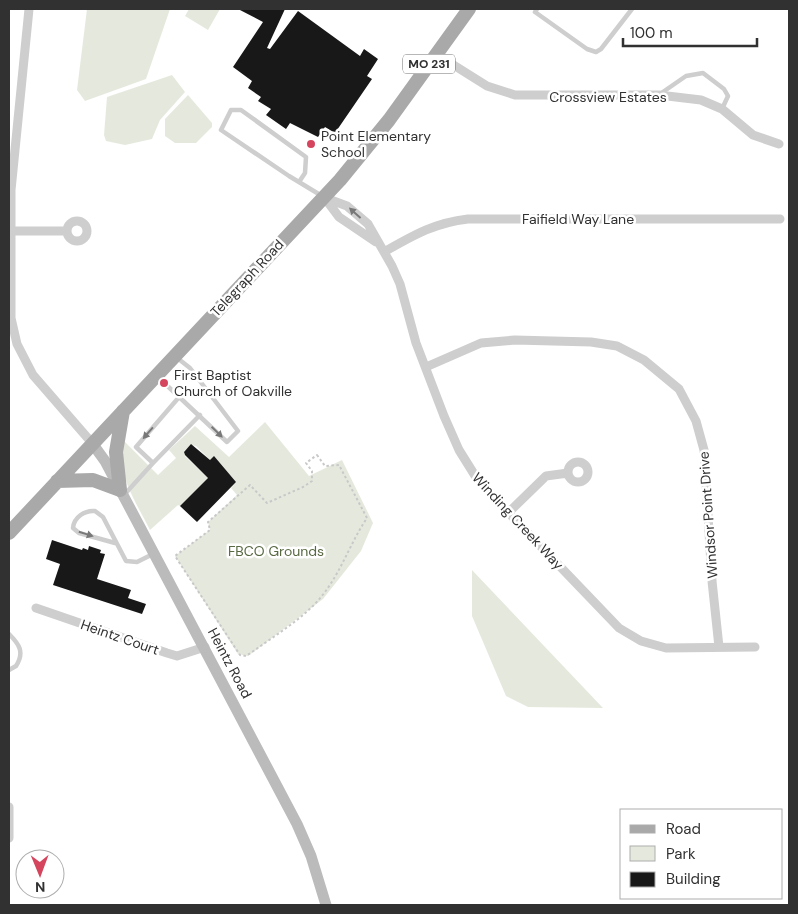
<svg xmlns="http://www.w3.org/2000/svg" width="798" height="914" font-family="'DM Sans',sans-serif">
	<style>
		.green { fill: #e5e9dd }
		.building { fill: #181818 }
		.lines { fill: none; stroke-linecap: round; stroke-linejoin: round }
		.path { stroke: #c8c8c8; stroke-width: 2; stroke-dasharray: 2.5 2.5; stroke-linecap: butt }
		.lane { stroke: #cecece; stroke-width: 4.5 }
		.street { stroke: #cecece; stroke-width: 9 }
		.secondary { stroke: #bbb; stroke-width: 11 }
		.primary { stroke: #a9a9a9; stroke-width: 14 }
		.oneway { fill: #787878 }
		.poi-dot { fill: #d5455e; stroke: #fff; stroke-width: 2 }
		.labels { text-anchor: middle; stroke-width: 5; stroke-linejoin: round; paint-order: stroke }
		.shield { fill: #fff; stroke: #6f6f6f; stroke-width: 1 }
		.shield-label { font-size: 12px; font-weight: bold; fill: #313131 }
		.street-label { font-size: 14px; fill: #313131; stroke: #fff }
		.poi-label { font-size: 14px; fill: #313131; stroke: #fff; text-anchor: start }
		.park-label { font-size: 14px; fill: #586942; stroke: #fff }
	</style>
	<rect width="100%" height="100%" fill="#fff"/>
	<path class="green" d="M87,9H170L146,79L85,101L77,90Z
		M189,9H220L208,30L185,16Z
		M172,75L185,92L160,120L152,139L125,145L106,141L104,135L107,97Z
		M188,95L212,123V127L196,143H175L165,136V119Z
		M265,422L309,476L342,460L373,523L361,551L323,599L248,656L238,654L175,556L210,530L208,522L237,495L231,488L236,482L214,457L210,460L196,446L191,445L184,451L185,456L208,478L180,506L178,505L150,530C136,502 115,473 124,441L158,475L176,458L169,450L195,426L229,457Z
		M472,570L603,708L528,707L506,696L472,616Z"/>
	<path class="building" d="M238,9H285L267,48L270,49L298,11L360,56L364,49L378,59L367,76L372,79L335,133L325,127L318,137L290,123L286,129L266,115L271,109L258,101L261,97L248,88L252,81L233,67L263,22Z
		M191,444L210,460L214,456L236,482L197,522L180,506L208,478L185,455L184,452Z
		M52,540L82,550L83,548L88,550L89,546L101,550L100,553L105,554L97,579L131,590L128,598L146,604L142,614L53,585L60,564L46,559Z"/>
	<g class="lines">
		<path class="path" d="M317,455L325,466L339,465L367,518C350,543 341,573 321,597C304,618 277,634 255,650L246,656L240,655L175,556L210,530L208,522L250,485L267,503L303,487L312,481V471L306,463Z"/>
		<path class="lane" d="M537,9L535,12L587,49L596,52L601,49L632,9
			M660,94L686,76L703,73L724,89L728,96L722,109
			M299,182L305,173L306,157L241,110H231L221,130L289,176L322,196
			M159,378L227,442L238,431L190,368L176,357
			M180,396L136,447L153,463L200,415
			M124,495L153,463
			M115,543L79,533L73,528C74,517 85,510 95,511L103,517L126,561L137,562L153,554
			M9,670L16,666C25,652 19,644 9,634"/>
		<path class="street" d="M29,9L11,190V318L17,344L33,375L92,443
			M436,54L487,86L515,95H659L701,100L722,109L753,135L779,144
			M323,197L347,206L368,224L392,266L400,284L416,343L444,416L459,450L479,482L619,628L641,641L666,648L755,647
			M324,197L339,217L376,242
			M67 231a10 10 0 1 1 20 0a10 10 0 1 1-20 0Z
			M10,231H67
			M384,252C414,235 434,223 468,219H780
			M426,367L481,343L515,340L591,342L617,346L644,360L679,389L696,421L704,450L712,581L719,647
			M568 472a10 10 0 1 1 20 0a10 10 0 1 1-20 0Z
			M509,512L546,476L568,473
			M36,608L167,653L177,656L205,647
			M9,807V838"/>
		<path class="secondary" d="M92,443L105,461L297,824L311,856L326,905"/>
		<path class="primary" d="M57,481L93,480L120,490
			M120,490L116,452L123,411
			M9,533L340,180L389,120L469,9"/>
	</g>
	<defs><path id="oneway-solid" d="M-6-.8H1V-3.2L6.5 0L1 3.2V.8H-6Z" transform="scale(1.25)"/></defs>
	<g class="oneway">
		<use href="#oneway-solid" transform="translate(355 213) rotate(-138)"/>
		<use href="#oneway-solid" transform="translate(217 432) rotate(44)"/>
		<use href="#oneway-solid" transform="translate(148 433) rotate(131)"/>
		<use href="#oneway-solid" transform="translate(86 534) rotate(17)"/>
	</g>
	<g class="poi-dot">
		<circle cx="311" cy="144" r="5"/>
		<circle cx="164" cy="383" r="5"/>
	</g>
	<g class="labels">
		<rect class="shield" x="403" y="54.5" width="52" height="19" rx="4"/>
		<g class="shield-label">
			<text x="429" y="68">MO 231</text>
		</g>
		<g class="street-label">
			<text x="608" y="102">Crossview Estates</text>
			<text x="578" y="224">Faifield Way Lane</text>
			<text transform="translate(247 278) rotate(-47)" y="5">Telegraph Road</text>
			<text transform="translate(708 515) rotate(-94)" y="5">Windsor Point Drive</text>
			<text transform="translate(518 521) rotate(47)" y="5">Winding Creek Way</text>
			<text transform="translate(120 637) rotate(19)" y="5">Heintz Court</text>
			<text transform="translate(230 663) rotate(62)" y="5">Heintz Road</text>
		</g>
		<g class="poi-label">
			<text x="321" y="141">Point Elementary<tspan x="321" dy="16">School</tspan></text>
			<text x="174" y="380">First Baptist<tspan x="174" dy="16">Church of Oakville</tspan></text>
		</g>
		<g class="park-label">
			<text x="276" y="556">FBCO Grounds</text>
		</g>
	</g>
	<rect width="798" height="914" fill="none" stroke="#313131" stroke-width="20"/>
	<rect x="620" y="809" width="162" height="90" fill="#ffffff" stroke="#adadad"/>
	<rect x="630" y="825" width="25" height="8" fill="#a9a9a9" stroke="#adadad"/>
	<text x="666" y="834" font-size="15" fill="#313131">Road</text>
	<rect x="630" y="846" width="25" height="15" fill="#e5e9dd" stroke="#adadad"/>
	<text x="666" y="859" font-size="15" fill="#313131">Park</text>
	<rect x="630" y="872" width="25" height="15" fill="#181818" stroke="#adadad"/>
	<text x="666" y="884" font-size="15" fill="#313131">Building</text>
	<g transform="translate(40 874) rotate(179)"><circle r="24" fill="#ffffff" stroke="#adadad"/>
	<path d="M0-4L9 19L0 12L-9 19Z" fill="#d5455e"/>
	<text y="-8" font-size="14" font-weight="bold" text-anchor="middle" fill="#313131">N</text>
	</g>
	<path d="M623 38v8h134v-8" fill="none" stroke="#313131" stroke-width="2.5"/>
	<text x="630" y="38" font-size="15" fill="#313131" stroke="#ffffff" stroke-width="4" paint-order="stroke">100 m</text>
</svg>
